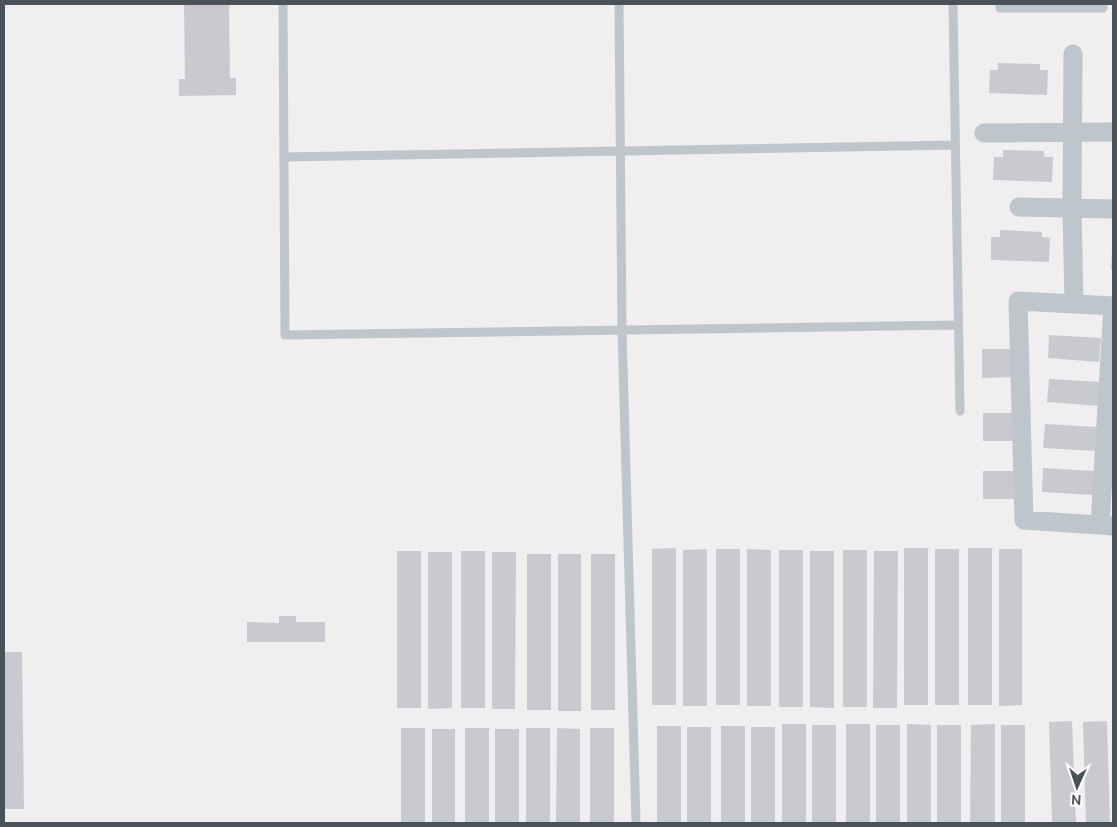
<svg xmlns="http://www.w3.org/2000/svg" width="1117" height="827" font-family="Ubuntu,sans-serif">
	<style>
		.building { fill: #c9cad0 }
		.lines { fill: none; stroke-linecap: round; stroke-linejoin: round }
		.lane { stroke: #bec5cb; stroke-width: 9 }
		.street { stroke: #bec5cb; stroke-width: 19 }
	</style>
	<rect width="100%" height="100%" fill="#f0eeee"/>
	<path class="building" d="M184,4H229L230,78H236V95L179,96V79H185Z
		M998,63L1040,64V70H1048L1047,95L989,93L990,70H998Z
		M1003,150L1044,151V157H1053L1052,182L993,180L994,157H1003Z
		M1000,230L1042,232V237L1050,238L1049,262L991,260V237H1000Z
		M1112,249H1113V270H1111Z
		M1049,335L1101,338L1099,362L1048,358Z
		M982,349H1014V377L982,378Z
		M1049,379L1101,382L1099,406L1047,402Z
		M983,413H1015V441H983Z
		M1045,424L1097,427L1095,451L1043,448Z
		M1043,468L1095,471L1094,495L1042,492Z
		M983,471H1015V499H983Z
		M676,548V705H652V549Z
		M904,548H928V705H904Z
		M968,548H992V705H968Z
		M707,549V706H683V550Z
		M716,549H740V705H716Z
		M747,549L771,550V706H747Z
		M935,549H959V705H935Z
		M999,549H1022V705L999,706Z
		M779,550H803V707H779Z
		M843,550H867V707H843Z
		M397,551H421V708H397Z
		M461,551H485V708H461Z
		M810,551H834V708L810,707Z
		M874,551H898L897,708H873Z
		M428,552H452V708L428,709Z
		M492,552H516L515,709H492Z
		M527,554H551V710H527Z
		M558,554H581V711H558Z
		M591,554H615V710H591Z
		M279,616H296V622H325V642H247V622L279,623Z
		M4,652H22L24,809H4Z
		M1072,721L1076,823H1052L1049,722Z
		M1107,721L1110,823H1086L1083,722Z
		M782,724H806V823H782Z
		M846,724H870V823H846Z
		M907,724L931,725V823H907Z
		M995,724V823H970L971,725Z
		M812,725H836V823H812Z
		M876,725H900V823H876Z
		M937,725H961V823H937Z
		M1001,725H1025V823H1001Z
		M657,726H681V823H657Z
		M721,726H745V823H721Z
		M687,727H711V823H687Z
		M751,727H775V823H751Z
		M401,728H425V823H401Z
		M465,728H489V823H465Z
		M526,728H550V823H526Z
		M557,728L580,729V823H556Z
		M590,728H614V823H590Z
		M432,729H455V823H432Z
		M495,729H519V823H495Z"/>
	<g class="lines">
		<path class="lane" d="M283,4L285,335L958,325
			M619,4L622,330L636,823
			M953,4L960,411
			M1000,4V8H1103V4
			M284,157L955,145"/>
		<path class="street" d="M1073,54L1072,208L1074,304
			M984,133L1113,132
			M1019,207L1113,209
			M1113,306L1018,301L1024,520L1113,526
			M1100,525L1113,306"/>
	</g>
	<rect width="1117" height="827" fill="none" stroke="#495159" stroke-width="10"/>
	<g transform="translate(1077 787) rotate(183)" stroke="#ffffff" stroke-width="4" paint-order="stroke">
	<path d="M0-4L9 19L0 12L-9 19Z" fill="#495159"/>
	<text y="-8" font-size="14" font-weight="bold" text-anchor="middle" fill="#495159">N</text>
	</g>
</svg>
